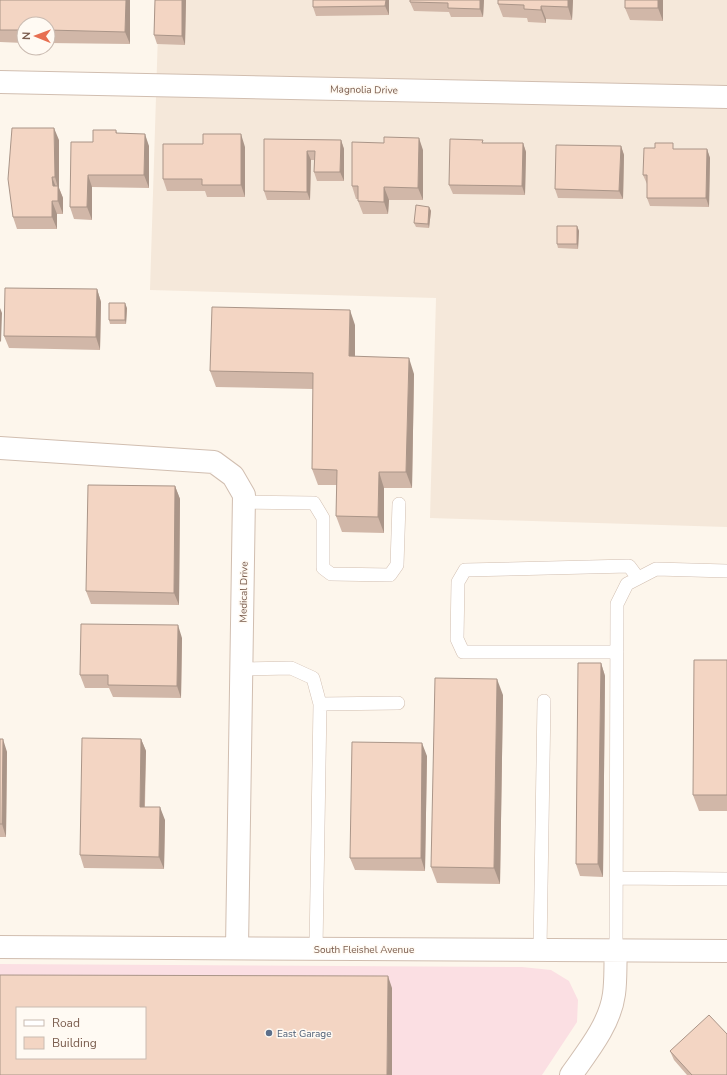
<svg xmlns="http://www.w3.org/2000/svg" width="727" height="1075" font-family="'Nunito Sans',sans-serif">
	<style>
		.residential { fill: #f5e8da }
		.medical { fill: #fbdfe3; fill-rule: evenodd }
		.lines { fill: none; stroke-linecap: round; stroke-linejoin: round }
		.lane-casing { stroke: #d1beb0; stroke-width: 14 }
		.street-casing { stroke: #d1beb0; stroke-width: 24 }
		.lane { stroke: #fff; stroke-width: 13 }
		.street { stroke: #fff; stroke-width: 22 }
		.wall { fill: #d1b7a8 }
		.shaded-wall { fill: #aa9588 }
		.building { fill: #f3d5c3; stroke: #aa9588; fill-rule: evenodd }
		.service-dot { fill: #5c6f8a; stroke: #fffaf3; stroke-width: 1.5 }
		.labels { text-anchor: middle; stroke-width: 3; stroke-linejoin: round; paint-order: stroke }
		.street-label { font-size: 10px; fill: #7a5c4d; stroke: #fffaf3 }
		.service-label { font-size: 10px; fill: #4e5e75; stroke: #fffaf3; text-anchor: start }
	</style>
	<rect width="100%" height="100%" fill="#fdf6ec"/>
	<path class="residential" d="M159,0H727V527L430,518L436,298L150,290Z"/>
	<path class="medical" d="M0,964L522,967L551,970L569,981L578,1000L577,1022L542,1075H0ZM17,1008H145V1058H17Z"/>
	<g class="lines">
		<defs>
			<path id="lane" d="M244,502L314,503L323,518V568L331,574L390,575L397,565L399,504
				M617,652H463L457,639L458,582L465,570L629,566L638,578
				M241,669L291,668L313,678L320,704
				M616,878L727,879
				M316,949L320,704L398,703
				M540,950L544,701
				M616,950L617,604L627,584L656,569L727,571"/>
			<path id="street" d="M0,82L727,97
				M0,448L214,462L233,476L244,495L237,948
				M0,947L727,951
				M571,1075C588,1051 610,1024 614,994C616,980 615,965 616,950"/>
		</defs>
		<use href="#lane" class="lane-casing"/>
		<use href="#street" class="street-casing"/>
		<use href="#lane" class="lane"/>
		<use href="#street" class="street"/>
	</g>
	<path class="wall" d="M0,0H130V44L48,43V24H24V43L0,42Z
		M155,0H186L185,45L157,44L154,35Z
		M389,0V15L316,16L313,7Z
		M484,0L483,17H451L449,12L414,11L410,2Z
		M498,0H573L572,20L546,19V23L528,22L527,18L503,17L498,4Z
		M663,0V21L630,20L625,8Z
		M116,130L117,133L149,146V188L92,187V220L74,219L70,207L93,142Z
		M264,139L341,140L344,149V181H317L314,172V160H311L310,200H267L264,191Z
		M59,140V188L63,198V214H57V229H17L13,217Z
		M484,143H523L526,152L525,195L453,194L449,185Z
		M621,146L624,155L623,199L558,198L555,189Z
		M245,147V197H207L205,191H167L163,179Z
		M675,149H707L710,158L709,207L650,206L647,198V184L643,175Z
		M423,150V200H389L388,214H363L358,201V199H356L352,186Z
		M429,207L431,211L429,228L416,227L414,223Z
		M577,226L579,231L578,249L558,248L557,244Z
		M97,289L101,302L100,350L9,348L4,336Z
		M127,308L126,324H110L109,320Z
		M355,325V357L414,374L412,488H384V533L342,532L336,516L337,485H318L312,469L313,389L216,387L210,371Z
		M175,486L180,499L179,605L91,604L86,591Z
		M182,638L181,698L113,697L109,688H85L80,675Z
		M727,660V811H699L693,795Z
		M601,663L605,676L603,877L580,876L576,864Z
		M503,695L500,884L437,883L431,867Z
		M0,739L7,752L6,837H0Z
		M141,739L146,751L145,807L165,820L164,869L84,868L80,855Z
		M427,756L425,871L355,870L350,858Z
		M670,1051L727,1075H687L674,1060Z"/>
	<path class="shaded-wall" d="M126,0H130V44L125,32Z
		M182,0H186L185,45L182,36Z
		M386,0H389V15L385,6Z
		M480,0H484L483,17L480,9Z
		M568,0H573L572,20L568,7Z
		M658,0H663V21L658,8Z
		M541,6L546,19V23L541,10Z
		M54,128L59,140V188L63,198V214L58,201V188L55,177Z
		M145,134L149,146V188L144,175Z
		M241,134L245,147V197L241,185Z
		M419,138L423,150V200L418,188Z
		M341,140L344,149V181L340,172Z
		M523,143L526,152L525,195L522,186Z
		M621,146L624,155L623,199L619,191Z
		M707,149L710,158L709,207L706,198Z
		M307,151L311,160L310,200L307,192Z
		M88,175L92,187V220L87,207Z
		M52,177L57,190L53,186Z
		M384,187L389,200L388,214L384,202Z
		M52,201L57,214V229L52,217Z
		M429,207L431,211L429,228L428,224Z
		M577,226L579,231L578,249L577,244Z
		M97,289L101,302L100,350L96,337Z
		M125,303L127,308L126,324L125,320Z
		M0,308L2,313L1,342L0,341Z
		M350,310L355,325V372L349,356Z
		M409,358L414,374L412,488L406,472Z
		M379,472L384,488V533L378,517Z
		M175,486L180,499L179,605L174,593Z
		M178,625L182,638L181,698L177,686Z
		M601,663L605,676L603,877L598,864Z
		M497,679L503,695L500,884L494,868Z
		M3,739L7,752L6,837L2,824Z
		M141,739L146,751L144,820L140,807Z
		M422,743L427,756L425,871L421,858Z
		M160,807L165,820L164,869L159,857Z
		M388,976L392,988V1075H387Z"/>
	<path class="building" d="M0,0H126L125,32L48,30V24H24V30H0Z
		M155,0H182V36L154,35Z
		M313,0H386L385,6L313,7Z
		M410,0H480V9L448,8V3L410,2Z
		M498,0H568V7L541,6V10L524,9V5L498,4Z
		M625,0H658V8H625Z
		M12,128H54L55,177H52L53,186H58V201H52V217H13L8,179Z
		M93,130H116V133L145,134L144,175H88L87,207H70L71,142H93Z
		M203,134H241V185H202V179H163V144H203Z
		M384,137L419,138L418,188L384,187V202L358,201V186H352V142L384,143Z
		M264,139L341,140L340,172H314L315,151H307V192L264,191Z
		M450,139L483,140L482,143H523L522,186L449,185Z
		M655,143H673V149H707L706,198H647V175H643L644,148H655Z
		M556,145L621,146L619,191L555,189Z
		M416,205L429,207L428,224L414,223Z
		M557,226H577V244H557Z
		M5,288L97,289L96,337L4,336Z
		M109,303H125V320H109Z
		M212,307L350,310L349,356L409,358L406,472H379L378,517L336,516L337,470L312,469L313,373L210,371Z
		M88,485L175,486L174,593L86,591Z
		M81,624L178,625L177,686L108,685V675H80Z
		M694,660H727V795H693Z
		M578,663H601L598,864H576Z
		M435,678L497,679L494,868L431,867Z
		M82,738L141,739L140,807H160L159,857L80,855Z
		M0,739H3L2,824H0Z
		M352,742L422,743L421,858H350Z
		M0,975L388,976L387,1075H0ZM17,1008H145V1058H17Z
		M709,1015L727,1034V1075H692L670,1051Z"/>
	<circle class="service-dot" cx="269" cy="1033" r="4"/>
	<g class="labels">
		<g class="street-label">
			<text transform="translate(364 89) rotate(1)" y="4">Magnolia Drive</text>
			<text transform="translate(243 592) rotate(-89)" y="4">Medical Drive</text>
			<text x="364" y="953">South Fleishel Avenue</text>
		</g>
		<g class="service-label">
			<text x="277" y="1037">East Garage</text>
		</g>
	</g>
	<rect x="16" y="1007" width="130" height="52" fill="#fffaf3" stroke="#cabbb1"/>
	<rect x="24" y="1020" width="20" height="6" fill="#ffffff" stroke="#cabbb1"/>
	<text x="52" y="1027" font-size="12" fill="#7a5c4d">Road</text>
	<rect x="24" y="1037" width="20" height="12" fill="#f3d5c3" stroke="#cabbb1"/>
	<text x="52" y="1047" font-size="12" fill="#7a5c4d">Building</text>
	<g transform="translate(36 36) rotate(271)"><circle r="19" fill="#fffaf3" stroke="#cabbb1"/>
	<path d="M0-3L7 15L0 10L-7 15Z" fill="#e76f51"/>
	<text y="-6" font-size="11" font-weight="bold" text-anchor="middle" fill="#7a5c4d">N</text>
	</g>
</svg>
